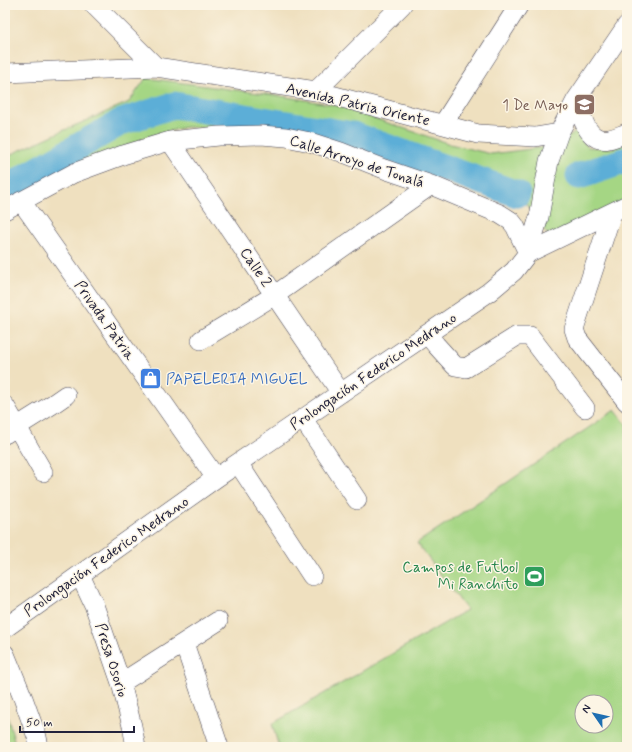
<svg xmlns="http://www.w3.org/2000/svg" width="632" height="752" font-family="Mynerve,sans-serif">
	<style>
		.green { fill: #a5d684; stroke: #647c60; fill-rule: evenodd }
		.lines { fill: none; stroke-linecap: round; stroke-linejoin: round }
		.river { stroke: #5caed7; stroke-width: 27 }
		.minor-casing { stroke: #413e4f; stroke-width: 20 }
		.minor { stroke: #fff; stroke-width: 19 }
		.labels { text-anchor: middle; stroke-width: 3; stroke-linejoin: round; paint-order: stroke }
		.street-label { font-size: 15px; fill: #22223b; stroke: #fcf5e5 }
		.education-label { font-size: 15px; fill: #785e54; stroke: #fcf5e5; text-anchor: end }
		.shop-label { font-size: 15px; fill: #366cbe; stroke: #fcf5e5; text-anchor: start }
		.leisure-label { font-size: 15px; fill: #27864d; stroke: #fcf5e5; text-anchor: end }
	</style>
	<rect width="100%" height="100%" fill="#fcf5e5"/>
	<filter id="ink" filterUnits="userSpaceOnUse"><feTurbulence type="fractalNoise" baseFrequency=".025" numOctaves="2"/><feDisplacementMap in="SourceGraphic" scale="8" xChannelSelector="R" yChannelSelector="G"/><feConvolveMatrix kernelMatrix="1 2 1 2 8 2 1 2 1" color-interpolation-filters="sRGB"/></filter>
	<filter id="wash" filterUnits="userSpaceOnUse"><feTurbulence type="fractalNoise" baseFrequency=".012" numOctaves="4" result="noise"/><feDisplacementMap in="SourceGraphic" scale="16" xChannelSelector="R" yChannelSelector="G"/><feGaussianBlur stdDeviation="0.9" result="paint"/><feColorMatrix in="noise" values="0 0 0 0 0 0 0 0 0 0 0 0 0 0 0 0 0 1.4 0 .05"/><feComposite in="paint" operator="in"/></filter>
	<g filter="url(#wash)">
		<rect width="100%" height="100%" fill="#efe0bf"/>
		<path class="green" d="M146,78L281,96L335,105L450,144L491,154L546,147L576,132L588,147L613,148L627,142V199L550,238L526,204L293,133L186,127L147,137L34,186L5,200V157L60,132L129,102Z
			M615,410L627,425V747H279L272,724L467,610L417,543ZM582,702H606V726H582Z
			M5,711L9,722L16,747H5Z"/>
		<g class="lines">
			<path class="river" d="M579,176L627,160
				M5,189L121,122L174,105L353,135L517,194"/>
		</g>
	</g>
	<g filter="url(#ink)">
		<g class="lines">
			<defs>
				<path id="minor" d="M94,5L156,67
					M5,73L156,67L316,91L478,134L535,137L559,133
					M316,91L402,5
					M576,100C581,114 587,144 609,139C615,138 621,135 627,133
					M443,124L519,5
					M170,141L341,393
					M21,201L216,478
					M5,210L74,173L123,155L170,141L219,136L261,135L286,137L310,142L341,152L384,169L431,185L500,214L511,221L515,226L528,253L627,205
					M612,213L574,329L577,338L627,402
					M427,334L436,345L455,366L466,368L517,336H530L585,408
					M201,340L275,295L431,185
					M5,406L43,472
					M303,419L357,500
					M5,434L53,404L66,395
					M238,463L312,576
					M80,575L94,605L121,683L132,726L136,747
					M5,628L216,478L489,292L514,271L528,253L539,217L549,161L559,133L576,100L627,25
					M184,643L219,747
					M5,654L23,698L37,737L39,747
					M121,683L218,621"/>
			</defs>
			<use href="#minor" class="minor-casing"/>
			<use href="#minor" class="minor"/>
		</g>
	</g>
	<defs>
		<symbol id="school-square" viewBox="-11 -11 22 22"><rect x="-9" y="-9" width="18" height="18" rx="4" fill="#8d6e63" stroke="#fcf5e5"/><path d="M0-5L7-2L0 1L-7-2ZM-4 1L0 2.5L4 1V4Q0 6-4 4Z" fill="#fff"/></symbol>
		<symbol id="shop-square" viewBox="-11 -11 22 22"><rect x="-9" y="-9" width="18" height="18" rx="4" fill="#3f7fe0" stroke="#fcf5e5"/><path d="M-5-2.5h2.3a2.7 3.5 0 0 1 5.4 0H5L5.5 6h-11ZM-1.5-2.5h3a1.5 2.3 0 0 0-3 0Z" fill="#fff"/></symbol>
		<symbol id="stadium-square" viewBox="-11 -11 22 22"><rect x="-9" y="-9" width="18" height="18" rx="4" fill="#2e9e5b" stroke="#fcf5e5"/><path d="M0-5a6.5 5 0 1 0 0 10a6.5 5 0 1 0 0-10ZM-3.5-1.8h7v3.6h-7Z" fill="#fff"/></symbol>
	</defs>
	<g fill-rule="evenodd">
		<use href="#school-square" x="572" y="92" width="25" height="25"/>
		<use href="#shop-square" x="138" y="366" width="25" height="25"/>
		<use href="#stadium-square" x="522" y="564" width="25" height="25"/>
	</g>
	<g class="labels">
		<g class="street-label">
			<text transform="translate(358 104) rotate(13)" y="5">Avenida Patria Oriente</text>
			<text transform="translate(357 161) rotate(18)" y="5">Calle Arroyo de Tonalá</text>
			<text transform="translate(256 267) rotate(56)" y="5">Calle 2</text>
			<text transform="translate(105 320) rotate(55)" y="5">Privada Patria</text>
			<text transform="translate(373 371) rotate(-34)" y="5">Prolongación Federico Medrano</text>
			<text transform="translate(106 556) rotate(-35)" y="5">Prolongación Federico Medrano</text>
			<text transform="translate(112 660) rotate(72)" y="5">Presa Osorio</text>
		</g>
		<g class="education-label">
			<text x="568" y="110">1 De Mayo</text>
		</g>
		<g class="shop-label">
			<text x="166" y="384">PAPELERIA MIGUEL</text>
		</g>
		<g class="leisure-label">
			<text x="518" y="572">Campos de Futbol<tspan x="518" dy="17">Mi Ranchito</tspan></text>
		</g>
	</g>
	<rect width="632" height="752" fill="none" stroke="#fcf5e5" stroke-width="20"/>
	<g transform="translate(594 714) rotate(304)"><circle r="19" fill="#fcf5e5" stroke="#a5a1a1"/>
	<path d="M0-3L7 15L0 10L-7 15Z" fill="#1f6fb2"/>
	<text y="-6" font-size="11" font-weight="bold" text-anchor="middle" fill="#22223b">N</text>
	</g>
	<path d="M20 726v6h114v-6" fill="none" stroke="#22223b" stroke-width="2"/>
	<text x="26" y="726" font-size="12" fill="#22223b" stroke="#fcf5e5" stroke-width="3" paint-order="stroke">50 m</text>
</svg>
